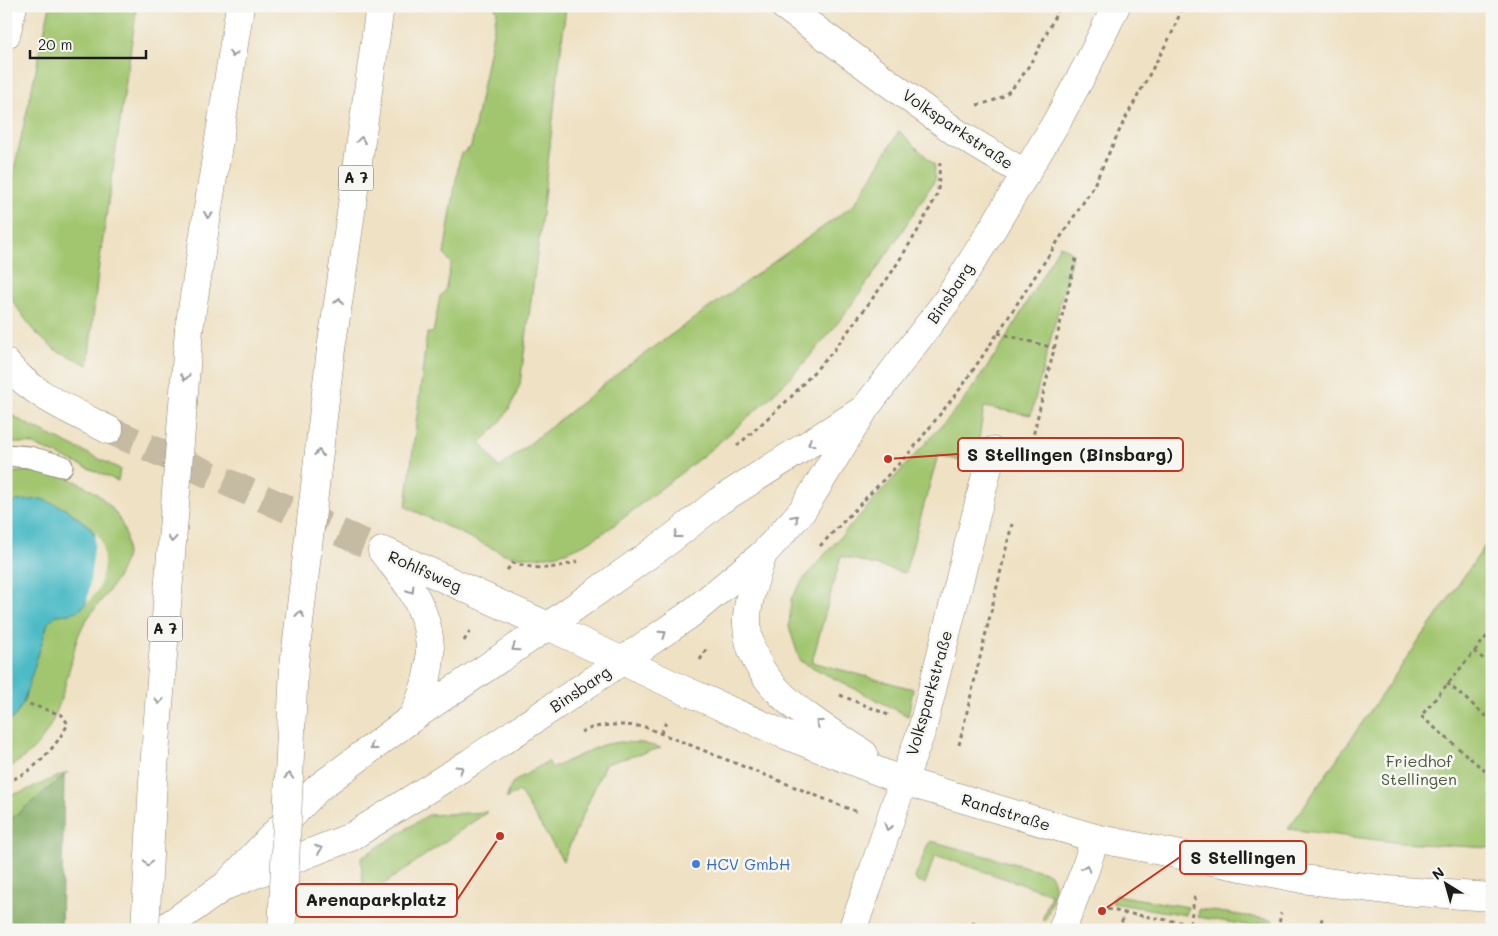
<svg xmlns="http://www.w3.org/2000/svg" width="1498" height="936" font-family="Mali,sans-serif">
	<style>
		.green { fill: #a2c670; stroke: #5f7146 }
		.forest { fill: #81ab62; stroke: #4e643f }
		.water { fill: #4ebbc6; stroke: #356c71 }
		.pier { fill: #efe1c3 }
		.lines { fill: none; stroke-linecap: round; stroke-linejoin: round }
		.street-tunnel { stroke: #c5baa2; stroke-width: 28; stroke-dasharray: 28 14; stroke-linecap: butt }
		.lane-casing { stroke: #867e70; stroke-width: 23 }
		.street-casing { stroke: #867e70; stroke-width: 29 }
		.secondary-casing { stroke: #867e70; stroke-width: 29 }
		.primary-casing { stroke: #867e70; stroke-width: 29 }
		.highway-casing { stroke: #867e70; stroke-width: 29 }
		.path { stroke: #867e70; stroke-width: 3; stroke-dasharray: 4 4; stroke-linecap: butt }
		.lane { stroke: #fff; stroke-width: 21 }
		.street { stroke: #fff; stroke-width: 28 }
		.secondary { stroke: #fff; stroke-width: 28 }
		.primary { stroke: #fff; stroke-width: 28 }
		.highway { stroke: #fff; stroke-width: 28 }
		.highway-bridge-casing { stroke: #867e70; stroke-width: 29; stroke-linecap: butt }
		.highway-bridge { stroke: #fff; stroke-width: 28 }
		.oneway { stroke: #999 }
		.shop-dot { fill: #3f7fe0; stroke: #f6f6f2; stroke-width: 2 }
		.labels { text-anchor: middle; stroke-width: 5; stroke-linejoin: round; paint-order: stroke }
		.shield { fill: #f6f6f2; stroke: #5d5d5c; stroke-width: 1 }
		.shield-label { font-size: 15px; font-weight: bold; fill: #1c1c1c }
		.street-label { font-size: 16px; fill: #1c1c1c; stroke: #f6f6f2 }
		.park-label { font-size: 16px; fill: #4b5839; stroke: #f6f6f2 }
		.shop-label { font-size: 16px; fill: #366cbe; stroke: #f6f6f2; text-anchor: start }
		.leader { fill: none; stroke: #c8321e; stroke-width: 2 }
		.callout-dot { fill: #c8321e; stroke: #f6f6f2; stroke-width: 2 }
		.callout { fill: #f6f6f2; stroke: #c8321e; stroke-width: 2 }
		.callout-label { font-size: 18px; text-anchor: middle; font-weight: bold; fill: #1c1c1c }
	</style>
	<rect width="100%" height="100%" fill="#f6f6f2"/>
	<filter id="ink" filterUnits="userSpaceOnUse"><feTurbulence type="fractalNoise" baseFrequency=".02" numOctaves="2"/><feDisplacementMap in="SourceGraphic" scale="10" xChannelSelector="R" yChannelSelector="G"/><feConvolveMatrix kernelMatrix="1 2 1 2 8 2 1 2 1" color-interpolation-filters="sRGB"/></filter>
	<filter id="wash" filterUnits="userSpaceOnUse"><feTurbulence type="fractalNoise" baseFrequency=".0096" numOctaves="4" result="noise"/><feDisplacementMap in="SourceGraphic" scale="20" xChannelSelector="R" yChannelSelector="G"/><feGaussianBlur stdDeviation="1.12" result="paint"/><feColorMatrix in="noise" values="0 0 0 0 0 0 0 0 0 0 0 0 0 0 0 0 0 1.4 0 .05"/><feComposite in="paint" operator="in"/></filter>
	<g filter="url(#wash)">
		<rect width="100%" height="100%" fill="#efe1c3"/>
		<path class="green" d="M50,6H137L98,272L88,365L54,349L38,335L26,320L14,303L6,282V206Z
			M494,6H566L539,240L520,384C511,410 501,425 480,442L499,468L626,367L854,205L899,131L934,164L935,180C894,243 854,309 803,364C757,413 708,453 655,493C606,531 571,568 504,554L406,507L427,333H433L440,296L445,291L451,263L444,254L460,155L471,147L497,11Z
			M1060,245L1073,253L1031,415L984,407L975,465L938,455L905,573L841,556L812,662L913,689L908,716L800,661L789,627L791,599L802,581L834,544L962,403L1003,344Z
			M6,412L29,425L120,469L118,481L32,444L6,442Z
			M29,471C40,472 50,473 59,475C100,487 142,525 121,570C111,594 89,610 79,634C75,643 74,653 71,663C59,708 51,746 6,769V724L15,716L23,703L48,622L56,615L70,614L100,544L90,527L66,509L17,501L6,507V473Z
			M1492,536V848L1401,843L1288,829Z
			M620,742L642,743L661,748L605,764L563,861L519,791L506,799L512,783L548,761L552,768L602,745Z
			M68,772L8,823H6V795L22,792Z
			M487,812L364,898L361,858L428,815Z
			M931,841L1049,873C1060,888 1050,906 1045,921L1042,920L1051,894L935,855L925,884L917,882L915,878L928,844Z
			M1115,895L1188,907L1186,915L1112,903Z
			M1199,909L1273,920L1272,924L1259,922L1258,927L1198,917Z"/>
		<path class="forest" d="M64,776L61,930H6V823Z"/>
		<path class="water" d="M42,499L66,509L90,527L100,544L97,588L82,608L70,614L56,615L48,623L23,703L15,716L6,724V507L17,501Z"/>
		<path class="pier" d="M96,532L102,543L104,565L99,588L87,604Z"/>
	</g>
	<g filter="url(#ink)">
		<g class="lines">
			<path class="street-tunnel" d="M109,430L382,551"/>
			<defs>
				<path id="lane" d="M6,455L29,457L62,466"/>
				<path id="street" d="M784,6L957,133L1026,174
					M6,35L13,6
					M6,363C32,395 74,412 109,430
					M382,551C392,564 404,577 412,591C438,636 434,673 412,718
					M386,552L548,626
					M852,930L869,884L903,781L922,730L992,451
					M1062,930L1085,870L1095,838"/>
				<path id="secondary" d="M763,554C756,577 746,601 747,625C750,689 818,723 864,754
					M548,626L684,690L783,734L903,781L1095,838L1302,879L1387,890L1492,897"/>
				<path id="primary" d="M225,886L351,837L471,762L622,661L689,615L763,554L802,511L866,407L946,302L988,236L1057,121L1088,64L1116,6
					M162,930L225,886L318,788L412,718L548,626L671,539L719,501L861,411"/>
				<path id="highway" d="M189,329L240,6
					M331,349L340,290L380,6"/>
			</defs>
			<use href="#lane" class="lane-casing"/>
			<use href="#street" class="street-casing"/>
			<use href="#secondary" class="secondary-casing"/>
			<use href="#primary" class="primary-casing"/>
			<use href="#highway" class="highway-casing"/>
			<path class="path" d="M977,105C986,103 995,101 1003,96C1026,81 1047,31 1060,6
				M998,333L1054,348
				M737,446L790,398L834,350L890,275L917,232L935,199L938,191L940,162
				M1028,457L1076,258
				M820,546L912,450L963,385L998,333L1092,189L1123,123L1172,33L1183,6
				M507,570L513,563C539,570 552,570 578,561
				M1492,630L1421,716L1492,777
				M464,641L471,629
				M1474,651L1492,666
				M700,660L708,646
				M1447,683L1492,721
				M840,695L891,716
				M581,732C601,723 623,724 645,727L857,812
				M661,733L667,720
				M959,745L1012,524
				M6,782C35,772 54,749 68,724L62,715L29,704
				M1107,909L1125,913
				M1190,924L1195,895
				M970,930L974,921
				M1119,930L1125,913L1228,930
				M1278,930L1281,913
				M1320,930L1322,918"/>
			<use href="#lane" class="lane"/>
			<use href="#street" class="street"/>
			<use href="#secondary" class="secondary"/>
			<use href="#primary" class="primary"/>
			<use href="#highway" class="highway"/>
			<defs>
				<path id="highway-bridge" d="M145,930L153,781L189,329
					M282,930L294,666L331,349"/>
			</defs>
			<use href="#highway-bridge" class="highway-bridge-casing"/>
			<use href="#highway-bridge" class="highway-bridge"/>
		</g>
		<defs><path id="oneway-chevron" d="M-2-3.5L2.5 0L-2 3.5" fill="none" stroke-width="1.6" stroke-linecap="round" stroke-linejoin="round" transform="scale(1.25)"/></defs>
		<g class="oneway">
			<use href="#oneway-chevron" transform="translate(233 54) rotate(99)"/>
			<use href="#oneway-chevron" transform="translate(361 140) rotate(-82)"/>
			<use href="#oneway-chevron" transform="translate(208 215) rotate(99)"/>
			<use href="#oneway-chevron" transform="translate(339 301) rotate(-81)"/>
			<use href="#oneway-chevron" transform="translate(185 377) rotate(95)"/>
			<use href="#oneway-chevron" transform="translate(811 443) rotate(147)"/>
			<use href="#oneway-chevron" transform="translate(319 453) rotate(-83)"/>
			<use href="#oneway-chevron" transform="translate(795 518) rotate(-48)"/>
			<use href="#oneway-chevron" transform="translate(677 535) rotate(142)"/>
			<use href="#oneway-chevron" transform="translate(172 539) rotate(95)"/>
			<use href="#oneway-chevron" transform="translate(411 590) rotate(58)"/>
			<use href="#oneway-chevron" transform="translate(300 614) rotate(-83)"/>
			<use href="#oneway-chevron" transform="translate(663 634) rotate(-35)"/>
			<use href="#oneway-chevron" transform="translate(515 648) rotate(146)"/>
			<use href="#oneway-chevron" transform="translate(159 701) rotate(95)"/>
			<use href="#oneway-chevron" transform="translate(819 723) rotate(-146)"/>
			<use href="#oneway-chevron" transform="translate(373 747) rotate(143)"/>
			<use href="#oneway-chevron" transform="translate(460 769) rotate(-32)"/>
			<use href="#oneway-chevron" transform="translate(289 776) rotate(-87)"/>
			<use href="#oneway-chevron" transform="translate(888 827) rotate(108)"/>
			<use href="#oneway-chevron" transform="translate(319 849) rotate(-21)"/>
			<use href="#oneway-chevron" transform="translate(148 863) rotate(93)"/>
			<use href="#oneway-chevron" transform="translate(1086 868) rotate(-71)"/>
		</g>
	</g>
	<circle class="shop-dot" cx="696" cy="864" r="5"/>
	<g class="labels">
		<g class="shield">
			<rect x="338.5" y="165.5" width="35" height="25" rx="4"/>
			<rect x="147.5" y="616.5" width="35" height="25" rx="4"/>
		</g>
		<g class="shield-label">
			<text x="356" y="183">A 7</text>
			<text x="165" y="634">A 7</text>
		</g>
		<g class="street-label">
			<text transform="translate(958 129) rotate(34)" y="6">Volksparkstraße</text>
			<text transform="translate(950 293) rotate(-56)" y="6">Binsbarg</text>
			<text transform="translate(425 571) rotate(24)" y="6">Rohlfsweg</text>
			<text transform="translate(580 689) rotate(-34)" y="6">Binsbarg</text>
			<text transform="translate(929 693) rotate(-74)" y="6">Volksparkstraße</text>
			<text transform="translate(1006 812) rotate(17)" y="6">Randstraße</text>
		</g>
		<g class="park-label">
			<text x="1419" y="767">Friedhof<tspan x="1419" dy="18">Stellingen</tspan></text>
		</g>
		<g class="shop-label">
			<text x="706" y="870">HCV GmbH</text>
		</g>
	</g>
	<path class="leader" d="M888 459L958 454M1102 911L1180 857M500 836L457 900"/>
	<g class="callout-dot">
		<circle cx="888" cy="459" r="5"/>
		<circle cx="1102" cy="911" r="5"/>
		<circle cx="500" cy="836" r="5"/>
	</g>
	<g class="callout">
		<rect x="958" y="438" width="225" height="33" rx="5"/>
		<rect x="1180" y="841" width="126" height="33" rx="5"/>
		<rect x="296" y="884" width="161" height="33" rx="5"/>
	</g>
	<g class="callout-label">
		<text x="1070" y="461">S Stellingen (Binsbarg)</text>
		<text x="1243" y="864">S Stellingen</text>
		<text x="376" y="906">Arenaparkplatz</text>
	</g>
	<rect width="1498" height="936" fill="none" stroke="#f6f6f2" stroke-width="25"/>
	<g transform="translate(1446 884) rotate(323)" stroke="#f6f6f2" stroke-width="4" paint-order="stroke">
	<path d="M0-4L9 19L0 12L-9 19Z" fill="#1c1c1c"/>
	<text y="-8" font-size="14" font-weight="bold" text-anchor="middle" fill="#1c1c1c">N</text>
	</g>
	<path d="M30 50v8h116v-8" fill="none" stroke="#1c1c1c" stroke-width="2.5"/>
	<text x="38" y="50" font-size="15" fill="#1c1c1c" stroke="#f6f6f2" stroke-width="4" paint-order="stroke">20 m</text>
</svg>
